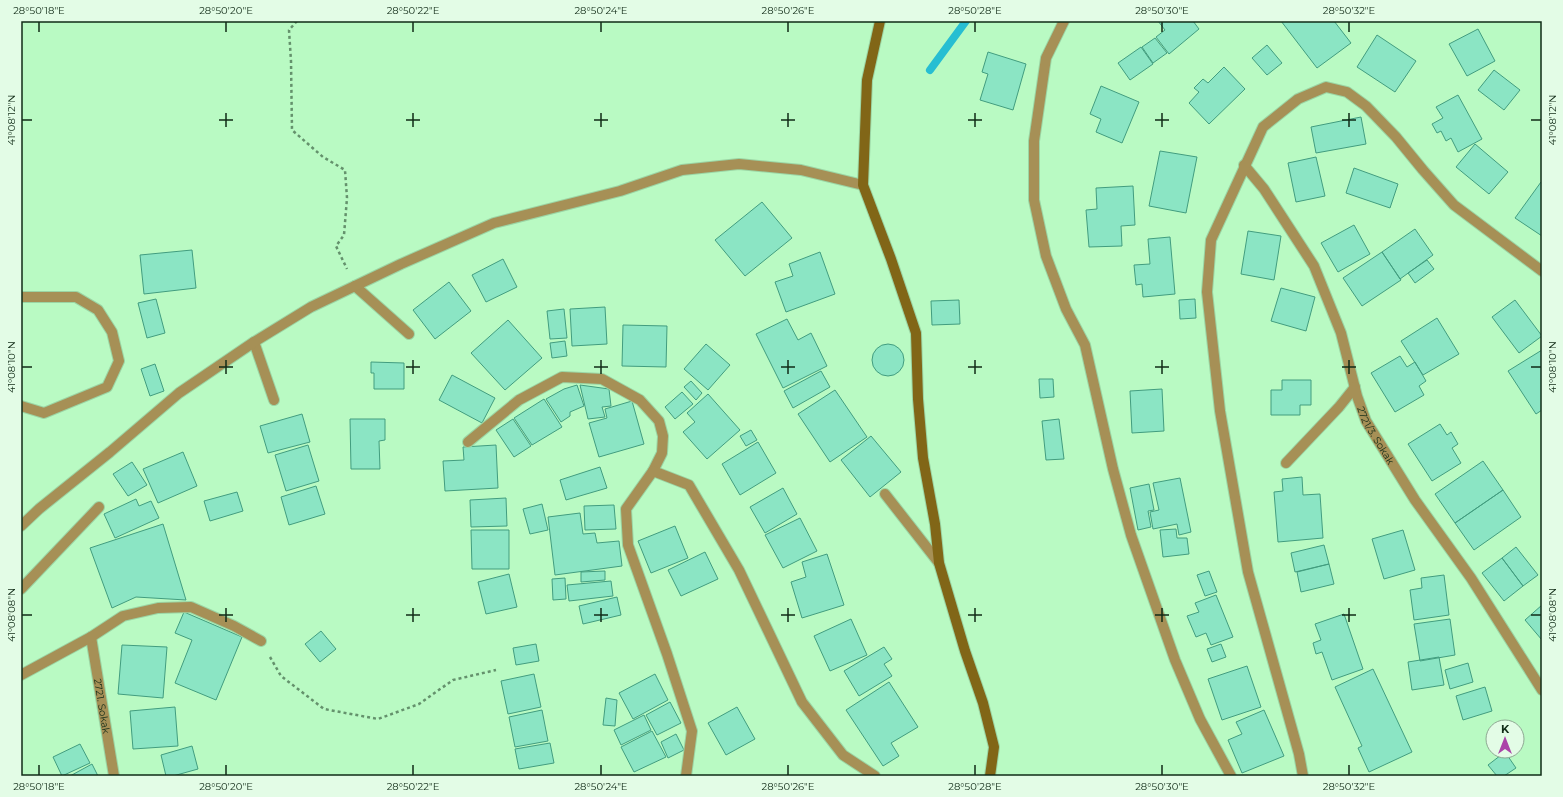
<svg xmlns="http://www.w3.org/2000/svg" width="1563" height="797" font-family="Montserrat,sans-serif">
	<style>
		.lines { fill: none; stroke-linecap: round; stroke-linejoin: round }
		.stream { stroke: #27bed2; stroke-width: 8 }
		.building { fill: #8be5c4; stroke: #429d7f }
		.lane-casing { stroke: #9bd5a4; stroke-width: 12 }
		.street-casing { stroke: #9bd5a4; stroke-width: 12 }
		.secondary-casing { stroke: #9bd5a4; stroke-width: 12 }
		.path { stroke: #64916c; stroke-width: 2.5; stroke-dasharray: 3 3; stroke-linecap: butt }
		.lane { stroke: #a69056; stroke-width: 10 }
		.street { stroke: #a69056; stroke-width: 10 }
		.secondary { stroke: #816617; stroke-width: 10 }
		.ticks { fill: none; stroke: #112b17; stroke-width: 1.5 }
		.labels { text-anchor: middle; stroke-width: 3.5; stroke-linejoin: round; paint-order: stroke }
		.street-label { font-size: 10px; fill: #112b17; stroke: #e3fce6 }
		.neatline { fill: none; stroke: #112b17; stroke-width: 1.5 }
		.ticks-label { font-size: 10px; text-anchor: middle; fill: #112b17 }
	</style>
	<rect width="100%" height="100%" fill="#b9fac3"/>
	<g class="lines">
		<path class="stream" d="M930,70L966,21"/>
	</g>
	<path class="building" d="M1158,21H1193L1199,29L1169,54L1156,37L1165,30Z
		M1281,21H1334L1351,43L1317,68Z
		M1478,29L1495,61L1467,76L1449,44Z
		M1377,35L1416,61L1395,92L1357,67Z
		M1155,38L1167,53L1153,63L1142,47Z
		M1267,45L1282,63L1267,75L1252,58Z
		M1141,47L1153,64L1130,80L1118,63Z
		M988,52L1026,64L1013,110L980,100L988,74L982,72Z
		M1224,67L1245,89L1209,124L1189,103L1199,92L1194,88L1203,79L1208,83Z
		M1494,70L1520,90L1504,110L1478,90Z
		M1101,86L1139,102L1122,143L1096,132L1101,119L1090,114Z
		M1458,95L1482,139L1458,152L1451,138L1446,141L1441,131L1437,133L1432,124L1443,118L1436,107Z
		M1361,117L1366,144L1316,153L1311,127Z
		M1475,144L1508,172L1489,194L1456,167Z
		M1160,151L1197,157L1186,213L1149,206Z
		M1316,157L1325,196L1296,202L1288,163Z
		M1354,168L1398,184L1390,208L1346,193Z
		M1541,182L1542,183V236L1515,218Z
		M1133,186L1135,225L1121,226L1122,246L1089,247L1086,210L1097,209L1096,188Z
		M762,202L792,238L745,276L715,240Z
		M1354,225L1370,254L1338,272L1321,243Z
		M1415,229L1433,255L1400,279L1382,252Z
		M1248,231L1281,236L1274,280L1241,274Z
		M1170,237L1175,294L1143,297L1142,284L1136,285L1134,265L1150,264L1148,239Z
		M192,250L196,288L144,294L140,255Z
		M820,252L835,294L786,312L775,282L793,276L789,264Z
		M1382,252L1401,280L1362,306L1343,278Z
		M503,259L517,287L486,302L472,275Z
		M1427,260L1434,269L1415,283L1408,273Z
		M449,282L471,311L435,339L413,310Z
		M1281,288L1315,297L1306,331L1271,321Z
		M156,299L165,333L147,338L138,303Z
		M1195,299L1196,318L1180,319L1179,300Z
		M959,300L960,324L932,325L931,301Z
		M1515,300L1542,336L1519,353L1492,317Z
		M605,307L607,344L572,346L570,309Z
		M564,309L567,338L550,339L547,311Z
		M1437,318L1459,354L1423,375L1401,341Z
		M787,319L798,340L811,333L827,366L783,388L756,334Z
		M508,320L542,358L505,390L471,353Z
		M623,325L667,326L666,367L622,366Z
		M565,341L567,356L552,358L550,343Z
		M706,344L730,365L708,390L684,369Z
		M872 360a16 16 0 1 1 32 0a16 16 0 1 1-32 0Z
		M1542,350V410L1536,414L1508,371Z
		M1400,356L1407,367L1415,362L1426,381L1419,386L1424,395L1395,412L1371,373Z
		M371,362L404,363V389H374V373H371Z
		M155,364L164,391L150,396L141,369Z
		M821,371L830,387L793,408L784,391Z
		M452,375L495,398L482,423L439,400Z
		M1039,379H1053L1054,397L1040,398Z
		M1282,380H1311V405H1300V415H1271V390H1282Z
		M691,381L702,393L696,400L684,387Z
		M577,385L584,406L570,412V416L561,422L546,399L564,389Z
		M580,385L609,389L611,406L602,407L605,417L588,419Z
		M1162,389L1164,431L1132,433L1130,391Z
		M835,390L867,437L830,462L798,414Z
		M682,392L693,404L675,419L665,407Z
		M708,394L740,430L707,459L683,432L695,422L687,413Z
		M544,399L562,427L532,445L514,418Z
		M632,401L644,444L599,457L589,423L607,418L605,409Z
		M302,414L310,442L268,453L260,426Z
		M350,419H385V440L379,441L380,469H351Z
		M513,419L531,446L514,457L496,430Z
		M1059,419L1064,459L1046,460L1042,421Z
		M1440,424L1447,435L1451,432L1458,444L1452,448L1461,463L1432,481L1408,444Z
		M751,430L757,440L746,446L740,436Z
		M871,436L901,472L870,497L841,460Z
		M758,442L776,473L740,495L722,464Z
		M308,445L319,481L286,491L275,455Z
		M496,445L498,488L445,491L443,461L464,460L463,447Z
		M183,452L197,486L158,503L143,469Z
		M1483,461L1503,490L1455,523L1435,494Z
		M132,462L147,485L128,496L113,474Z
		M600,467L607,488L566,500L560,480Z
		M1302,477L1303,495L1320,494L1323,538L1278,542L1274,492L1283,491L1282,479Z
		M1180,478L1191,532L1179,535L1177,524L1153,529L1150,512L1159,510L1153,483Z
		M1149,484L1154,510L1148,511L1151,527L1138,530L1130,488Z
		M316,486L325,514L289,525L281,497Z
		M783,488L797,514L765,533L750,507Z
		M1503,490L1521,517L1474,550L1455,523Z
		M237,492L243,511L210,521L204,501Z
		M506,498L507,526L471,527L470,500Z
		M136,499L139,506L151,501L159,518L115,538L104,514Z
		M542,504L548,530L530,534L523,509Z
		M614,505L616,529L585,530L584,506Z
		M580,513L583,534L595,533L597,543L619,541L622,566L555,575L548,517Z
		M800,518L817,551L783,568L765,535Z
		M163,524L186,600L136,597L112,608L90,548Z
		M675,526L688,558L651,573L638,541Z
		M1176,529L1177,538H1187L1189,554L1163,557L1160,530Z
		M471,530H509V569H472Z
		M1403,530L1415,570L1384,579L1372,539Z
		M1324,545L1329,564L1295,572L1291,553Z
		M1516,547L1538,575L1523,586L1502,558Z
		M705,552L718,579L681,596L668,570Z
		M827,554L844,605L802,618L791,582L806,577L802,562Z
		M1502,558L1523,586L1504,601L1482,573Z
		M1329,564L1334,584L1301,592L1297,572Z
		M605,571V580L581,582V572Z
		M1209,571L1217,592L1205,596L1197,575Z
		M509,574L517,607L486,614L478,582Z
		M1444,575L1449,615L1414,620L1410,590L1422,588L1421,578Z
		M565,578L566,599L553,600L552,579Z
		M611,581L613,596L569,601L567,585Z
		M1216,595L1233,637L1211,645L1206,633L1196,637L1187,616L1199,612L1195,603Z
		M617,597L621,615L583,624L579,606Z
		M1542,605V640L1525,620Z
		M184,612L242,637L216,700L175,683L192,640L175,633Z
		M1344,614L1363,669L1332,680L1322,652L1316,654L1313,643L1321,640L1315,624Z
		M851,619L867,655L830,671L814,636Z
		M1450,619L1455,655L1420,661L1414,624Z
		M321,631L336,649L320,662L305,644Z
		M536,644L539,661L516,665L513,648Z
		M1221,644L1226,657L1212,662L1207,649Z
		M122,645L167,647L163,698L118,694Z
		M884,647L892,659L884,664L892,676L859,696L844,671Z
		M1439,657L1444,685L1412,690L1408,662Z
		M1468,663L1473,682L1450,689L1445,670Z
		M1247,666L1261,707L1222,720L1208,679Z
		M1373,669L1412,752L1369,772L1358,748L1362,746L1335,687Z
		M534,674L541,707L508,714L501,681Z
		M655,674L668,700L633,719L619,693Z
		M889,682L918,727L891,743L899,756L883,766L846,710Z
		M1485,687L1492,711L1463,720L1456,696Z
		M606,698L617,700L615,726L603,725Z
		M670,702L681,723L657,735L646,715Z
		M175,707L178,746L133,749L130,711Z
		M737,707L755,739L726,755L708,723Z
		M542,710L548,741L515,747L509,717Z
		M1264,710L1284,756L1242,773L1228,740L1242,734L1236,722Z
		M644,715L651,730L621,745L614,730Z
		M652,731L666,757L634,772L621,747Z
		M676,734L684,750L668,758L661,742Z
		M550,743L554,763L519,769L515,749Z
		M80,744L90,763L62,776L53,757Z
		M192,746L198,769L173,776H166L161,755Z
		M1505,752L1516,768L1504,776H1497L1488,765Z
		M92,764L98,776H70Z"/>
	<g class="lines">
		<defs>
			<path id="lane" d="M355,286L409,334
				M21,297H76L98,310L112,332L119,361L107,387L44,413L21,406
				M254,342L274,400
				M21,589L99,507"/>
			<g id="street">
				<path d="M1064,21L1046,58L1034,141V200L1046,256L1066,309L1085,345L1113,469L1131,535L1175,660L1200,719L1231,776"/>
				<path id="s1" d="M1244,165L1264,189L1314,266L1341,333L1357,396L1366,421L1415,500L1471,578L1542,690"/>
				<path d="M468,442L519,400L562,377L602,379L640,400L659,421L663,436L662,453L653,471"/>
				<path d="M1286,463L1339,407L1355,387"/>
				<path d="M885,494L939,563"/>
				<path d="M21,526L39,509L110,452L179,393L254,342L311,307L401,264L494,223L620,191L682,170L739,164L801,170L863,185"/>
				<path id="s2" d="M91,637L114,776"/>
				<path d="M21,675L91,637L123,616L158,608L191,607L234,626L261,641"/>
				<path d="M686,776L692,731L667,654L628,545L626,509L653,471L689,485L739,570L802,702L843,755L875,776"/>
				<path d="M1303,776L1299,754L1248,572L1220,411L1207,292L1211,240L1263,127L1298,99L1326,87L1347,92L1366,106L1396,137L1423,170L1454,205L1542,271"/>
			</g>
			<path id="secondary" d="M880,21L867,80L863,185L891,259L916,333L918,399L923,458L935,524L939,563L965,651L983,703L994,747L990,776"/>
		</defs>
		<use href="#lane" class="lane-casing"/>
		<use href="#street" class="street-casing"/>
		<use href="#secondary" class="secondary-casing"/>
		<path class="path" d="M297,21L289,30L291,61L292,130L323,157L345,170L347,198L344,235L336,246L347,269
			M270,657L281,676L324,709L378,719L419,704L453,680L496,670"/>
		<use href="#lane" class="lane"/>
		<use href="#street" class="street"/>
		<use href="#secondary" class="secondary"/>
	</g>
	<path class="ticks" d="M39,22V32M226,22V32M413,22V32M601,22V32M788,22V32M975,22V32M1162,22V32M1349,22V32M226,113V127M413,113V127M601,113V127M788,113V127M975,113V127M1162,113V127M1349,113V127M22,120H32M219,120H233M406,120H420M594,120H608M781,120H795M968,120H982M1155,120H1169M1342,120H1356M1531,120H1541M226,360V374M413,360V374M601,360V374M788,360V374M975,360V374M1162,360V374M1349,360V374M22,367H32M219,367H233M406,367H420M594,367H608M781,367H795M968,367H982M1155,367H1169M1342,367H1356M1531,367H1541M226,608V622M413,608V622M601,608V622M788,608V622M975,608V622M1162,608V622M1349,608V622M22,615H32M219,615H233M406,615H420M594,615H608M781,615H795M968,615H982M1155,615H1169M1342,615H1356M1531,615H1541M39,765V775M226,765V775M413,765V775M601,765V775M788,765V775M975,765V775M1162,765V775M1349,765V775"/>
	<g class="labels">
		<g class="street-label">
			<text dy="4" stroke="none"><textPath href="#s1" startOffset="304">2721/3. Sokak</textPath></text>
			<text dy="4" stroke="none"><textPath href="#s2" startOffset="70">2721. Sokak</textPath></text>
		</g>
	</g>
	<rect width="1563" height="797" fill="none" stroke="#e3fce6" stroke-width="44"/>
	<g transform="translate(1505 739)"><circle r="19" fill="#e3fce6" stroke="#8fa893"/>
	<path d="M0-3L7 15L0 10L-7 15Z" fill="#ab44a8"/>
	<text y="-6" font-size="11" font-weight="bold" text-anchor="middle" fill="#112b17">K</text>
	</g>
	<rect x="22" y="22" width="1519" height="753" class="neatline"/>
	<g class="ticks-label">
		<text x="39" y="14">28°50'18"E</text>
		<text x="226" y="14">28°50'20"E</text>
		<text x="413" y="14">28°50'22"E</text>
		<text x="601" y="14">28°50'24"E</text>
		<text x="788" y="14">28°50'26"E</text>
		<text x="975" y="14">28°50'28"E</text>
		<text x="1162" y="14">28°50'30"E</text>
		<text x="1349" y="14">28°50'32"E</text>
		<text transform="translate(11 120) rotate(-90)" y="4">41°08'12"N</text>
		<text transform="translate(1552 120) rotate(-90)" y="4">41°08'12"N</text>
		<text transform="translate(11 367) rotate(-90)" y="4">41°08'10"N</text>
		<text transform="translate(1552 367) rotate(-90)" y="4">41°08'10"N</text>
		<text transform="translate(11 615) rotate(-90)" y="4">41°08'08"N</text>
		<text transform="translate(1552 615) rotate(-90)" y="4">41°08'08"N</text>
		<text x="39" y="790">28°50'18"E</text>
		<text x="226" y="790">28°50'20"E</text>
		<text x="413" y="790">28°50'22"E</text>
		<text x="601" y="790">28°50'24"E</text>
		<text x="788" y="790">28°50'26"E</text>
		<text x="975" y="790">28°50'28"E</text>
		<text x="1162" y="790">28°50'30"E</text>
		<text x="1349" y="790">28°50'32"E</text>
	</g>
</svg>
